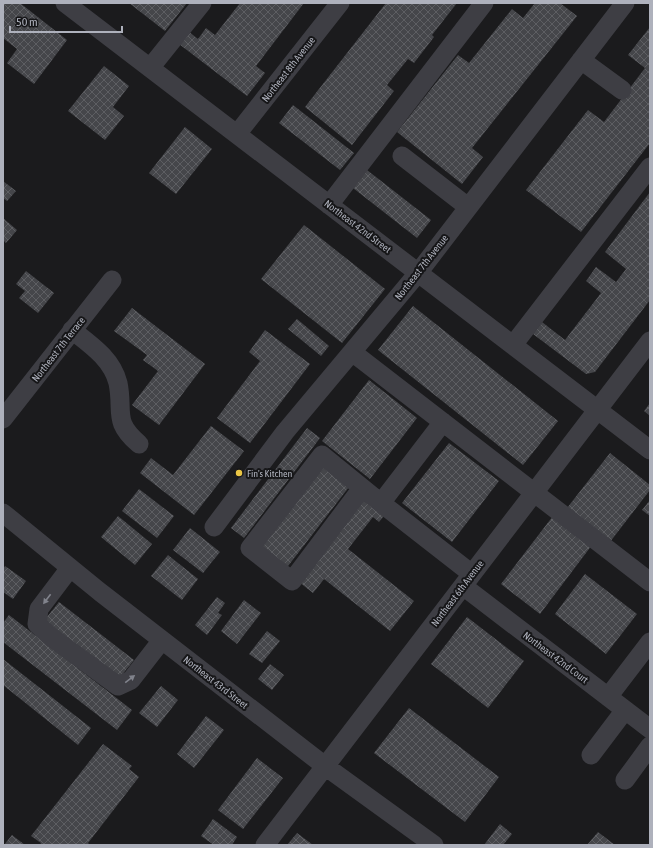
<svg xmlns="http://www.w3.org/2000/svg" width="653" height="848" font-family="'Asap Condensed',sans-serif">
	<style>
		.building { fill: url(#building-cross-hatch) }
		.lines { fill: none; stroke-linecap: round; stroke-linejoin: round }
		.minor { stroke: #3e3e44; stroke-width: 19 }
		.oneway { fill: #81838c }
		.poi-dot { fill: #ebc645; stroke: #161618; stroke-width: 1.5 }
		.labels { text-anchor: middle; stroke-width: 4; stroke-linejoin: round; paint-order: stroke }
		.street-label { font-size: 10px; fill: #aeb1bc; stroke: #161618 }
		.poi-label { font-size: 10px; fill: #aeb1bc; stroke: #161618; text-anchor: start }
	</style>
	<defs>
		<pattern id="building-cross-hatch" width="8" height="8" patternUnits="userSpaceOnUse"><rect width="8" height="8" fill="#45464a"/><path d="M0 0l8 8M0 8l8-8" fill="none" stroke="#5d5e62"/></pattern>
	</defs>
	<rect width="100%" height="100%" fill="#1b1b1d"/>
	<path class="building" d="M3,3H20L67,40L34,84L7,63L17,49L3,38Z
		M129,3H187L165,31Z
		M240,3H304L256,66L265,73L247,96L179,44L188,31L198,39L206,28L215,35Z
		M386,3H457L432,35L434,37L414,63L408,59L387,85L394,91L352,145L305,107Z
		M535,3H560L577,16L472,148L483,157L462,184L397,132L458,55L469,63L512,9L523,18Z
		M650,27V143L581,232L526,190L588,110L604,122L645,68L628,55Z
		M104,66L129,86L113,107L124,116L105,140L68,111Z
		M293,105L354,153L340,170L279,123Z
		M185,127L212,149L176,194L149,173Z
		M367,170L431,220L417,238L353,188Z
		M3,181L16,191L7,201L3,198Z
		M650,192V300L595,372L586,374L533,334L542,322L565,340L601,293L586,281L596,267L616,282L626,269L605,252Z
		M3,218L17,230L6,243L3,240Z
		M304,225L385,289L342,343L261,279Z
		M26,271L54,293L38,313L19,298L25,291L16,284Z
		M413,306L558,421L523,465L378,350Z
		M132,308L205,364L159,425L132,405L158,371L143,360L147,355L114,331Z
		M297,319L329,346L321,356L288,329Z
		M265,330L310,364L250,443L217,418L260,361L249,352Z
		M369,380L417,418L370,479L322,441Z
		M650,403V416L644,411Z
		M211,426L244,451L194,515L140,473L151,458L173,475Z
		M307,428L320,438L244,538L231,528Z
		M449,443L499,481L452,542L402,503Z
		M610,453L650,485V490L610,542L567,508Z
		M323,467L349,487L285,570L259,549Z
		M139,489L174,516L157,538L122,511Z
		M363,500L384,516L379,522L373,517L348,549L414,601L390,631L324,579L313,593L299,582Z
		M650,500V516L642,510Z
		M118,516L152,544L135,565L101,537Z
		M553,516L592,545L540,614L501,584Z
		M190,528L220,552L203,573L173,550Z
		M168,555L198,579L182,600L151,576Z
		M5,566L26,581L13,599L3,592V569Z
		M585,574L637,614L606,654L555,614Z
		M217,597L225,603L218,613L222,615L207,635L195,625Z
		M244,600L261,613L237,644L221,631Z
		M59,602L134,660L117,681L42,623Z
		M9,615L132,710L117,730L3,642V623Z
		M467,617L524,661L488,708L431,664Z
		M267,631L280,641L262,663L249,654Z
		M3,659L91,728L78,745L3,685Z
		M270,664L284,675L272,690L258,679Z
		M161,686L178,700L157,727L139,713Z
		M409,708L499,777L465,822L374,753Z
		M206,716L224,730L194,768L177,754Z
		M103,744L132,766L129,769L139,777L88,843L90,845H40L41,843L31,836Z
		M257,758L283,778L243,829L218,810Z
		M213,819L237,837L232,845H214L201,836Z
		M500,824L512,834L503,845H484Z
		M598,832L615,845H587Z
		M297,833L313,845H287Z
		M12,835L25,845H4Z"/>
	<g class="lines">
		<path class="minor" d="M65,3L650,450
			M581,60L622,90
			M150,68L202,3
			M237,134L340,3
			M402,156L468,207
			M329,205L484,3
			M72,330C91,345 112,359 118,383C124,412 112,421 139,444
			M513,345L650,167
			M352,352L650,582
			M3,419L112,280
			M443,422L381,503L472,574
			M362,488L292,581L250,548L322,455L381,503
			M3,513L100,592L325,766L434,845
			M214,527L285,432L418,273L625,3
			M70,568L39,609L37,624L50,636L118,686L131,680L162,640
			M463,586L650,729
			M608,697L650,642
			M591,755L625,710
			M625,780L650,746
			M265,845L650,341"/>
	</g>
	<defs><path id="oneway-solid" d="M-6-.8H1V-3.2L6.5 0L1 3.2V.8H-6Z"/></defs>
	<g class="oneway">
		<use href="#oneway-solid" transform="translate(47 599) rotate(127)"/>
		<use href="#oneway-solid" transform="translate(130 679) rotate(-37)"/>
	</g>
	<circle class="poi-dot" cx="239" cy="473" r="4"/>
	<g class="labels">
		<g class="street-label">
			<text transform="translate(288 69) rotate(-52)" y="4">Northeast 8th Avenue</text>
			<text transform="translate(358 226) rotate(37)" y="4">Northeast 42nd Street</text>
			<text transform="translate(421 267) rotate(-52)" y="4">Northeast 7th Avenue</text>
			<text transform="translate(58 349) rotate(-52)" y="4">Northeast 7th Terrace</text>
			<text transform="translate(457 593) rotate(-53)" y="4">Northeast 6th Avenue</text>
			<text transform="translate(556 657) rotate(37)" y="4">Northeast 42nd Court</text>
			<text transform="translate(216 682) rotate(38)" y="4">Northeast 43rd Street</text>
		</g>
		<g class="poi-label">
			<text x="247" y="477">Fin's Kitchen</text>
		</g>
	</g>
	<rect width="653" height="848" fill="none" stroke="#aeb1bc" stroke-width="8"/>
	<path d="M10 26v6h112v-6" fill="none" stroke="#aeb1bc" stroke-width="2"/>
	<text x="16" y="26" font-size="12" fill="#aeb1bc" stroke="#161618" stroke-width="3" paint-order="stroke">50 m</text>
</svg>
